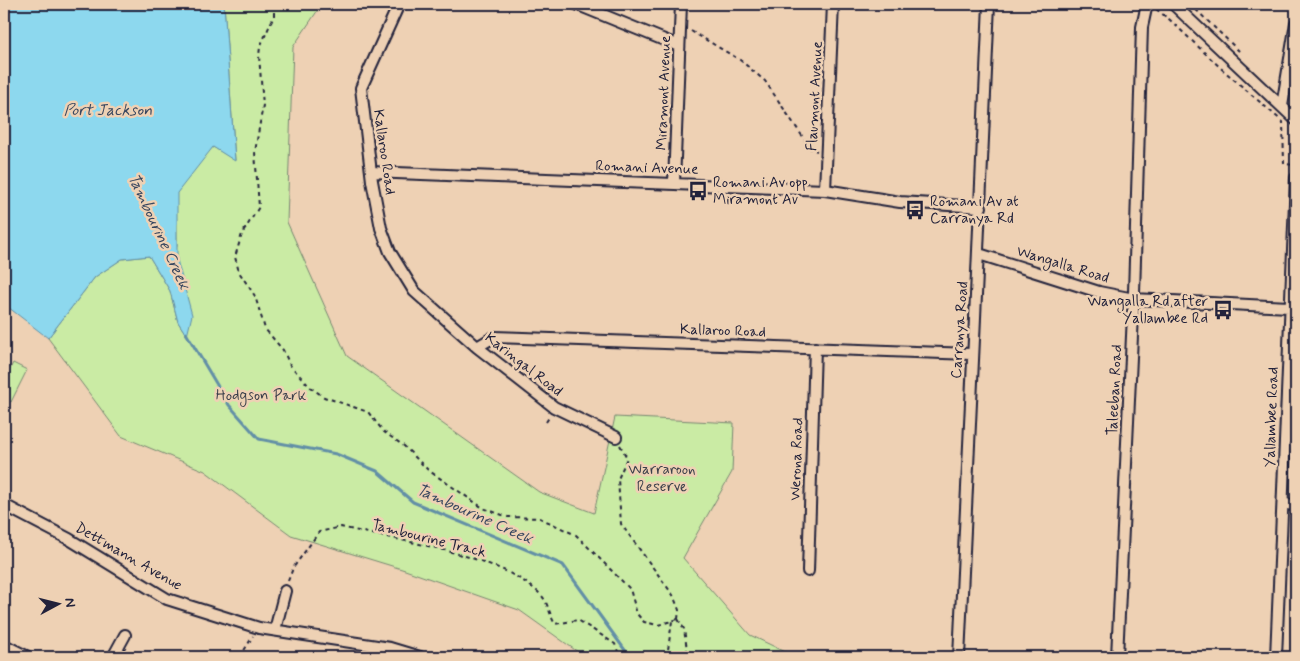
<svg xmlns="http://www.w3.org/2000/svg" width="1300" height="661" font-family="Mynerve,sans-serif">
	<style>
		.green { fill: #caeba4; stroke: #768670 }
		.water { fill: #8dd8ee; stroke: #628fa6 }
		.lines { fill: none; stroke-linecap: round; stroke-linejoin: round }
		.stream { stroke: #628fa6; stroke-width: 3 }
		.street-casing { stroke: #22223b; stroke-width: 14 }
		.path { stroke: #22223b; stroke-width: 2; stroke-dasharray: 4 4; stroke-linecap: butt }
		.street { stroke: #eed1b4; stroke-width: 10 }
		.labels { text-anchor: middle; stroke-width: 5; stroke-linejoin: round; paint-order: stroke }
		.street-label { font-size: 15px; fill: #22223b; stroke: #eed1b4 }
		.poi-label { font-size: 15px; fill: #22223b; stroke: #eed1b4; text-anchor: start }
		.park-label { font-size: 15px; fill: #3b404b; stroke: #eed1b4 }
		.water-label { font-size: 16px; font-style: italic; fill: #37465f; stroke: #eed1b4 }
	</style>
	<rect width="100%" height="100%" fill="#eed1b4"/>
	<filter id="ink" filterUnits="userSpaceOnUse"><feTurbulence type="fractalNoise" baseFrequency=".02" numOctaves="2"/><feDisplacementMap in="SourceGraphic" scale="10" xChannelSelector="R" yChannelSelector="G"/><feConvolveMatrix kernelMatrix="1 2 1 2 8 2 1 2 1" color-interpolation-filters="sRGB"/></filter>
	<g filter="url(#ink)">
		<path class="green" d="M224,4H322L293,47L287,222L347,356L539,492L594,513L615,417L734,423L732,472L683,558L750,635L796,657H585L519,610L405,570L291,535L205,471L121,436L48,338L95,277L122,259L149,256L170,291L178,322L187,336L174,256L177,246L176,187L213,147L235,160Z
			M13,363L27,370L11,402L4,398V381Z"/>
		<path class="water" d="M4,4H224L235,161L213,147L177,193V260L192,315L187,336L178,322L170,291L149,256L122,259L95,277L48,338L4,304Z"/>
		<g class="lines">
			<path class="stream" d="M186,333L229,405L259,439L336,454L377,471L413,502L563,565L630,657"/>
			<defs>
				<path id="street" d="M399,4L361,88L372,181L381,228L390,252L414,291L477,347L554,407L616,437
					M576,4L679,46
					M1173,4L1296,120
					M1282,106L1296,23
					M371,172L825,190L900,202L981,207
					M674,183L681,4
					M825,190L833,4
					M979,254L1099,292L1134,299L1289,307
					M477,347L494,337L971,354
					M1283,503L1296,506
					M4,505L69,539L167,599L259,628L390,648L420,657
					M808,571L815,348
					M275,630L285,591
					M4,645L28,657
					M113,657L125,635
					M959,657C968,439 981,222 989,4
					M1117,657L1134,293L1142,27L1147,4
					M1276,657L1296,178"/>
			</defs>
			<use href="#street" class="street-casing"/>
			<path class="path" d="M274,4V16L260,47L259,56L263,105L255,152L259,207L242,234L235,257L239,272L255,296L265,329L283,350L290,365L310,387L324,397L368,412L384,432L404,446L428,470L483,508L508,517L540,518L576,535L630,589L637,614L644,622L658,625L678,619
				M1190,4L1240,52
				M1156,9L1170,20L1223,70L1283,122L1284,164L1296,165
				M691,31L740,60L765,81L811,149L817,151
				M546,422L550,416
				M620,445L627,458L618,479L621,524L673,595L679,610L678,619
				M288,581L293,568L319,532L341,527C398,541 502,554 542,596C548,603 550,616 555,624L578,620L615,644L620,657
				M678,619L684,629L688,657
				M240,657L253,636
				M667,657L672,621"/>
			<use href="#street" class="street"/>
		</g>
	</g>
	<defs>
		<symbol id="bus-bare" viewBox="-9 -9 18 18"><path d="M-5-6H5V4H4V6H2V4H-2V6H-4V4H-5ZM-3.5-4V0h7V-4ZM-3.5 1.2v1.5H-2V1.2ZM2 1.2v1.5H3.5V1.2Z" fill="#22223b" stroke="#eed1b4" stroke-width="2.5" paint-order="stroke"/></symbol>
	</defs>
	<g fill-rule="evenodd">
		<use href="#bus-bare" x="684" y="177" width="28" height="28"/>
		<use href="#bus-bare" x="901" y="196" width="28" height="28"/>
		<use href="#bus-bare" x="1209" y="296" width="28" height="28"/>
	</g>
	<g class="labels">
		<g class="street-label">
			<text transform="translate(663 93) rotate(-88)" y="5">Miramont Avenue</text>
			<text transform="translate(814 96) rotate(-87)" y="5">Flaumont Avenue</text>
			<text transform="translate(385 152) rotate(82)" y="5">Kallaroo Road</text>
			<text transform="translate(647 167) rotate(2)" y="5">Romani Avenue</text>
			<text transform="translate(1063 264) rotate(17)" y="5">Wangalla Road</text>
			<text transform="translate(723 330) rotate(2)" y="5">Kallaroo Road</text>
			<text transform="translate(959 330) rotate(-86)" y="5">Carranya Road</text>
			<text transform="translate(524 364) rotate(38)" y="5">Karingal Road</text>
			<text transform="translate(1114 390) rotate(-87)" y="5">Taleeban Road</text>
			<text transform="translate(1271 417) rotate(-88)" y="5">Yallambee Road</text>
			<text transform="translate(796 459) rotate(-88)" y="5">Werona Road</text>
			<text transform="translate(429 538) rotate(14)" y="5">Tambourine Track</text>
			<text transform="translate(129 556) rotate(30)" y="5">Dettmann Avenue</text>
		</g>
		<g class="poi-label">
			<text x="713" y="187">Romani Av opp<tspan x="713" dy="17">Miramont Av</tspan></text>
			<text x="930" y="206">Romani Av at<tspan x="930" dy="17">Carranya Rd</tspan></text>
			<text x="1208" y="306" text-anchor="end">Wangalla Rd after<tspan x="1208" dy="17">Yallambee Rd</tspan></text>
		</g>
		<g class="park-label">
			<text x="261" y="400">Hodgson Park</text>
			<text x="662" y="474">Warraroon<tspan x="662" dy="17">Reserve</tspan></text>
		</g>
		<g class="water-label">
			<text x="108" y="115">Port Jackson</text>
			<text transform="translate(160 231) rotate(65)" y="6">Tambourine Creek</text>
			<text transform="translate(475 513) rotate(24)" y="6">Tambourine Creek</text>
		</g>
	</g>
	<rect width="1300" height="661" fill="none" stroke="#eed1b4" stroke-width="20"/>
	<rect x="10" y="10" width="1280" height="641" fill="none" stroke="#22223b" stroke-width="2" filter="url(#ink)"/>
	<g transform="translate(58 604) rotate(83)" stroke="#eed1b4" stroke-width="4" paint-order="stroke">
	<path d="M0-4L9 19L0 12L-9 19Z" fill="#22223b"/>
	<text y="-8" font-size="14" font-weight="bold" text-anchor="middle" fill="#22223b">N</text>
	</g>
</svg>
